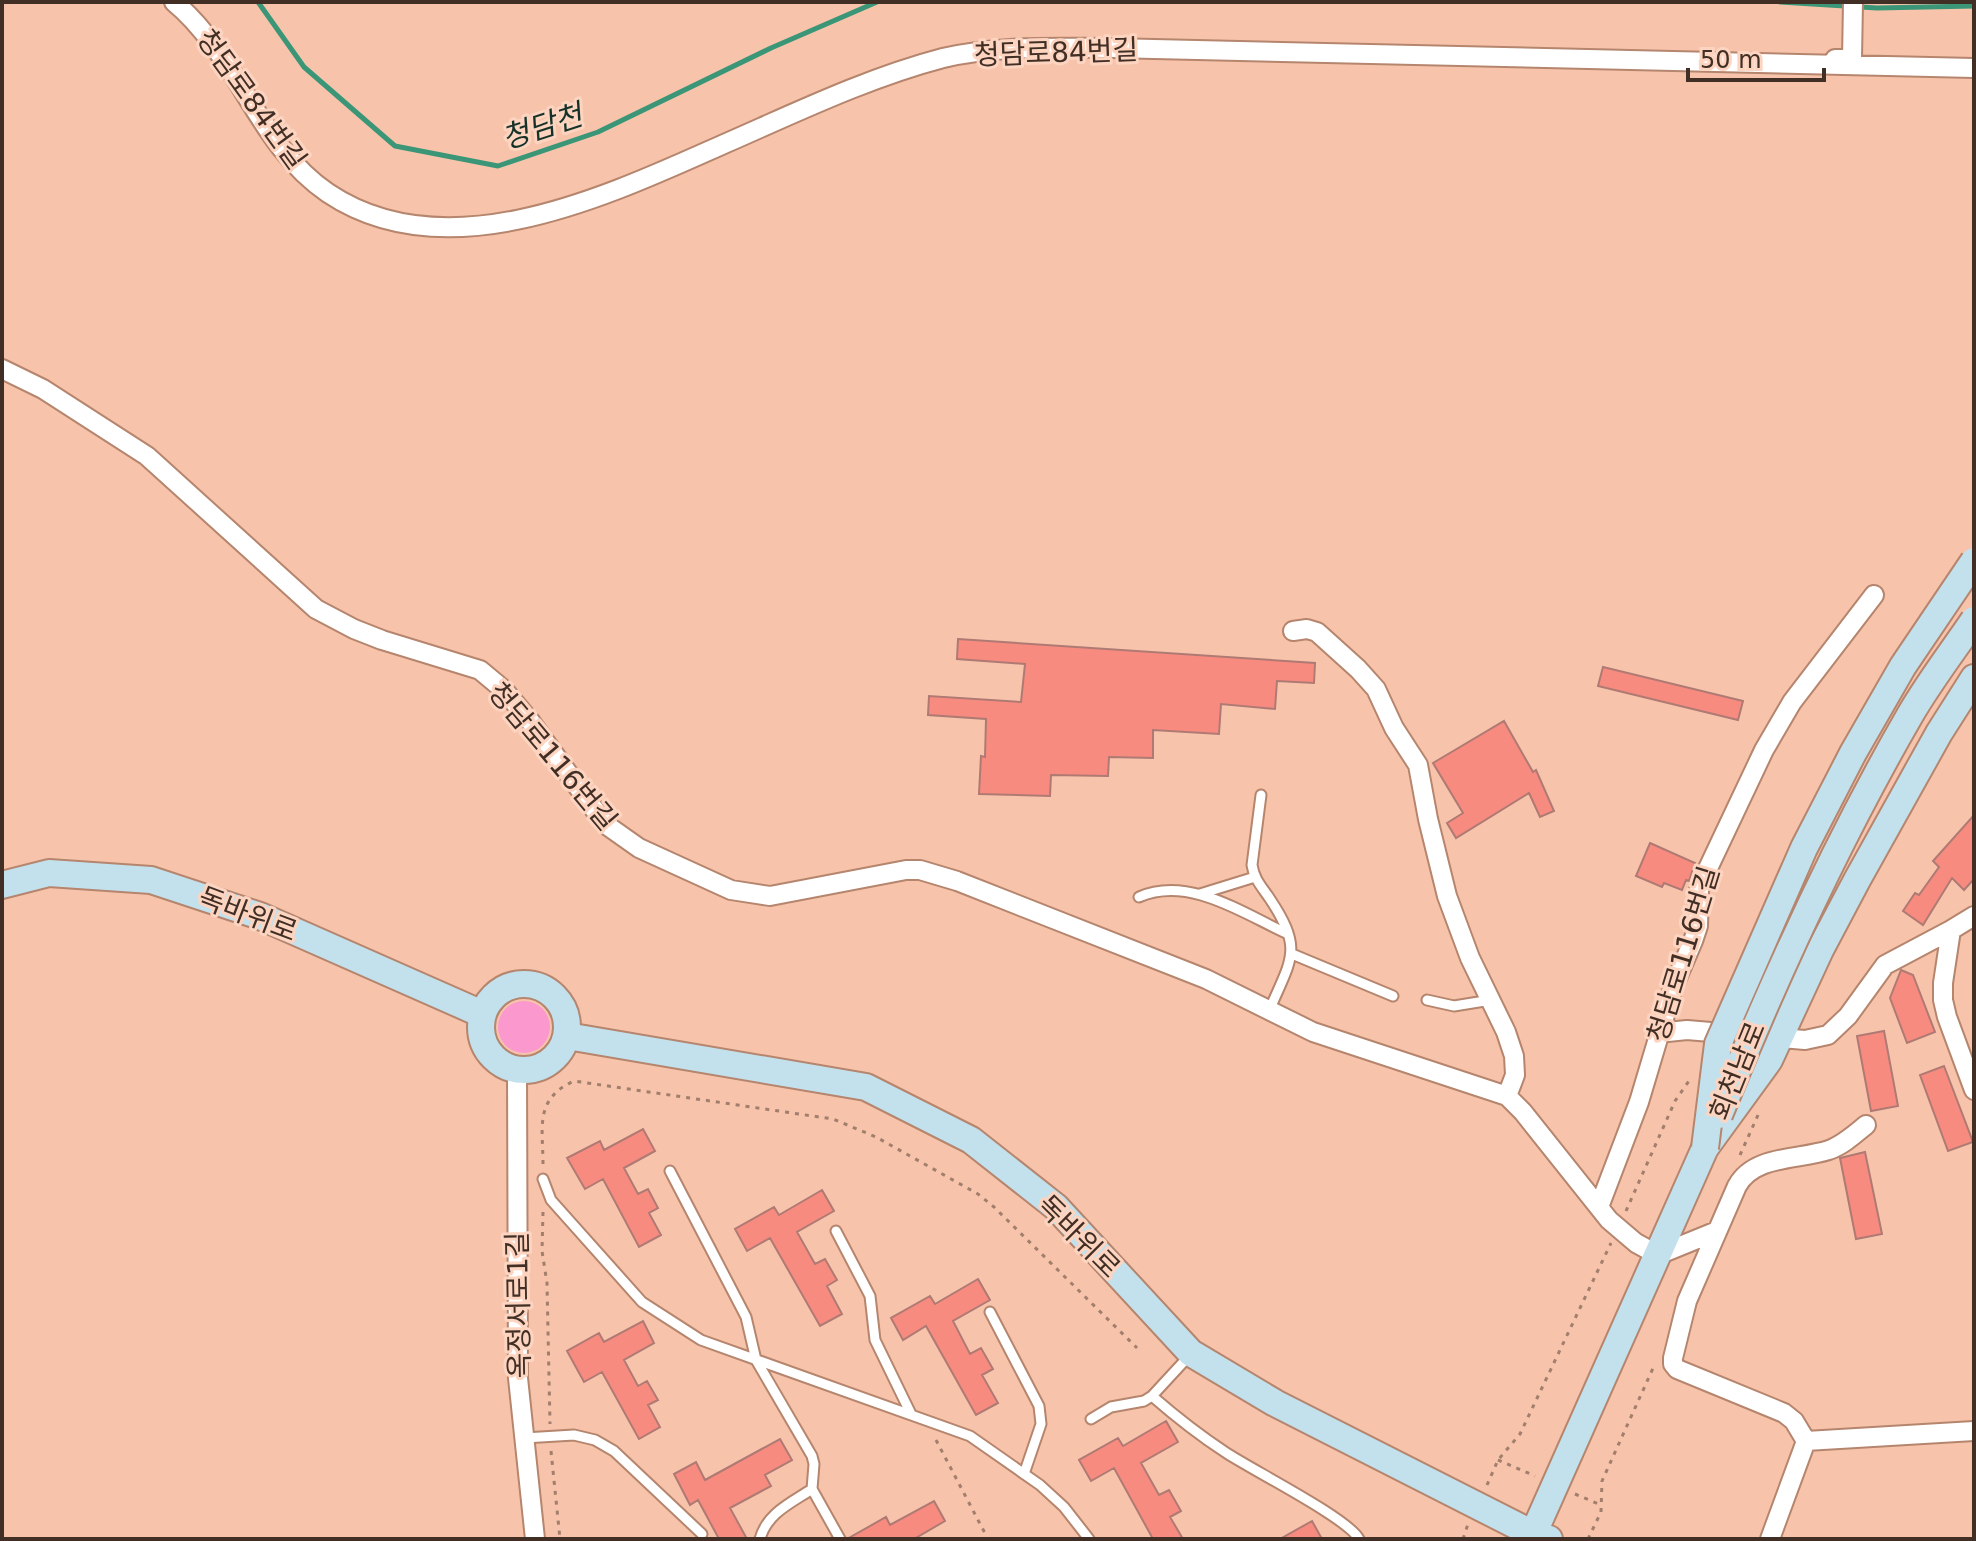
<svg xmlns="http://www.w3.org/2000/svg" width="1976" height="1541" font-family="'DejaVu Sans','Noto Sans KR',sans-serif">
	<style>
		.green { fill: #fb99ce }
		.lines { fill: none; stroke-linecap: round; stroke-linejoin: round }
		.stream { stroke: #3a9676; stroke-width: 5 }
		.building { fill: #f88b7f; stroke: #af7a73; stroke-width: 2 }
		.lane-casing { stroke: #b5856e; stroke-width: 13 }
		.street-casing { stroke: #b5856e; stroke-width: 22 }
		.secondary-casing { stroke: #b5856e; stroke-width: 30 }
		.path { stroke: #a27e6c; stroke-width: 3; stroke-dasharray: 4 6; stroke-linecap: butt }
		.lane { stroke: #fff; stroke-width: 9 }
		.street { stroke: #fff; stroke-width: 18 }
		.secondary { stroke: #c3e1ec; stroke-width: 26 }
		.secondary-bridge-casing { stroke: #b5856e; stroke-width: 30; stroke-linecap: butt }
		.secondary-bridge { stroke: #c3e1ec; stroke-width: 26 }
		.labels { text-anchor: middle; stroke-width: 6; stroke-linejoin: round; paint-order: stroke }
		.street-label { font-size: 28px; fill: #412e24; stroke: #fdd4c0 }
		.water-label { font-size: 30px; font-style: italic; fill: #163228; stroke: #fdd4c0 }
	</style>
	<rect width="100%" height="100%" fill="#f7c4ab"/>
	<path class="green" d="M498 1027a26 26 0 1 1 52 0a26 26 0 1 1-52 0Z"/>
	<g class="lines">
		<path class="stream" d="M258,2L304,67L395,146L498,166L598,132L771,48L877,2
			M1780,2L1877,8L1974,6"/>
	</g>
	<path class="building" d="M958,639L1315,663L1314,683L1277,681L1275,709L1221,704L1219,734L1153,730V758L1109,757L1108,776L1051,775L1050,796L979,794L981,756L985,757L986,719L928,715L929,696L1021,702L1025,664L957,659Z
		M1603,667L1743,701L1738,720L1598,686Z
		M1504,721L1533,772L1536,770L1554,811L1540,817L1529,793L1456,838L1447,823L1463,813L1433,763Z
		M1974,815V879L1964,890L1952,878L1923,925L1903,911L1915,893L1919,895L1939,867L1933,861Z
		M1650,843L1695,863L1689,881L1686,880L1682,890L1664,883L1662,887L1636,876Z
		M1901,970L1913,975L1935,1032L1907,1043L1890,998Z
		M1884,1031L1898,1106L1871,1111L1857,1036Z
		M1944,1066L1973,1142L1948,1151L1920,1075Z
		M643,1129L655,1151L624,1168L638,1194L648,1189L658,1208L649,1213L661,1235L639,1247L603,1179L585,1189L567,1158L600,1141L604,1150Z
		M1865,1152L1882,1234L1856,1239L1840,1158Z
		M822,1190L834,1211L797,1232L815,1264L825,1259L837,1280L827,1286L842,1314L820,1326L770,1238L747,1251L735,1229L774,1207L779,1215Z
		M978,1279L990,1300L953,1321L970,1354L981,1348L993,1369L982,1375L998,1403L976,1415L926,1326L903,1340L891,1318L930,1296L935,1304Z
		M643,1321L654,1343L624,1360L638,1386L647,1381L658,1400L648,1405L660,1427L639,1439L602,1372L584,1382L567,1351L599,1333L604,1342Z
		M1166,1421L1178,1442L1141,1463L1159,1495L1169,1490L1181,1511L1170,1517L1183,1539H1153L1114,1468L1091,1481L1079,1460L1118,1438L1123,1446Z
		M780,1439L792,1460L765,1475L771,1486L730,1508L747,1539H719L698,1500L690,1505L674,1474L696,1462L705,1480Z
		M934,1501L945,1521L914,1539H847L886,1517L890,1525Z
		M1312,1521L1322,1539H1280Z"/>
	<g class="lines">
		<defs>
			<path id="lane" d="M1261,795L1252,865C1254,879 1262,887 1270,899C1304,950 1291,959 1269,1011
				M1200,894L1255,877
				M1139,897C1189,875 1244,914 1288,934
				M1292,954L1393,996
				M1427,1000L1454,1006L1491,1000
				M670,1171L746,1317L756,1360L812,1456L814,1464L812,1489L840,1539
				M543,1179L551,1200L642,1302L701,1340L970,1436L1040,1485L1064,1507L1089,1539
				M836,1231L870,1296L875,1340L911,1414
				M990,1312L1039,1406L1041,1424L1024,1474
				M1152,1396C1175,1416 1199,1435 1225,1452C1250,1469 1348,1518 1359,1539
				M1091,1419L1111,1407L1144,1401L1152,1396L1189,1356
				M524,1438L574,1435L595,1440L614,1451L702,1534
				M760,1539C767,1513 791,1503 812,1489"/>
			<path id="street" d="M174,2C238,55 258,146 328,193C447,273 609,195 724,144C795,113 867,78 943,58C997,45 1056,48 1111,48L1974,68
				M1835,59H1852L1853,2
				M2,369L43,389L147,456L316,609L354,629L382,640L480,670L504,690L530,721L605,824L639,848L731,890L770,896L906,870H920L957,881L1206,979L1313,1032L1507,1096L1523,1112L1609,1220L1636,1243L1658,1255L1717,1231
				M1293,631L1307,629L1317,632L1358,669L1376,689L1394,728L1418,765L1428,819L1447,896L1470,958L1506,1032L1514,1056L1515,1075L1507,1096
				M1974,916L1951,930L1943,983V1000L1947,1017L1974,1090
				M1658,1033L1687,1030L1805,1040L1828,1035L1848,1016L1885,965L1951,930
				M517,1070L518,1378L535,1539
				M1599,1207L1639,1102L1674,985L1693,941L1698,926L1699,890L1703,879L1764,750L1792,702L1874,595
				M1806,1441L1794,1421L1784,1413L1677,1369L1673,1364V1358L1687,1301L1737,1186C1754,1155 1798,1160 1829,1150C1843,1145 1855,1134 1866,1125
				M1770,1539L1806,1441L1974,1431"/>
			<path id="secondary" d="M2,885L49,873L151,880L260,916L482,1014
				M481 1027a43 43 0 1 1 86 0a43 43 0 1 1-86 0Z
				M567,1036L866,1087L971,1140L1056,1207L1191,1353L1275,1403L1533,1534L1549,1539
				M1531,1539L1705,1148L1769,1060L1820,950L1857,880L1939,733L1974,678"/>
		</defs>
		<use href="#lane" class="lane-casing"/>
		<use href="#street" class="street-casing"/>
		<use href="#secondary" class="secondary-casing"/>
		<path class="path" d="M1740,1155L1758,1115
			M543,1164C543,1127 534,1099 574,1081L833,1119L876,1137L978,1194L994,1207L1137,1348
			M1626,1211L1675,1101L1691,1078
			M543,1212L542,1251L547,1283L550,1424
			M936,1440L988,1539
			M551,1451L560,1539
			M1498,1460L1535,1476
			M1487,1485L1498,1460L1520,1434L1611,1243
			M1575,1494L1601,1505
			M1463,1539L1468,1524
			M1588,1539L1601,1512L1602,1481L1654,1366"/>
		<use href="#lane" class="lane"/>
		<use href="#street" class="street"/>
		<use href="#secondary" class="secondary"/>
		<defs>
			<path id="secondary-bridge" d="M1719,1115C1774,979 1836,843 1910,715C1929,682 1953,651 1974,620
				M1705,1148L1718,1044L1804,848L1853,753L1903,666L1974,561"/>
		</defs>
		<use href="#secondary-bridge" class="secondary-bridge-casing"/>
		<use href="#secondary-bridge" class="secondary-bridge"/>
	</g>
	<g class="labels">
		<g class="street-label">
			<text transform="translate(1056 52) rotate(-2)" y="10">청담로84번길</text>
			<text transform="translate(252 99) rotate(54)" y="10">청담로84번길</text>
			<text transform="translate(553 756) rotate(50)" y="10">청담로116번길</text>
			<text transform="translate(248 914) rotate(21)" y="10">독바위로</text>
			<text transform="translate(1683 954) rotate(-73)" y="10">청담로116번길</text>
			<text transform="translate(1737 1071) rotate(-68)" y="10">회천남로</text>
			<text transform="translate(1079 1236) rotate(45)" y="10">독바위로</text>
			<text transform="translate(518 1305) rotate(-91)" y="10">옥정서로1길</text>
		</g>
		<g class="water-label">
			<text transform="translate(542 127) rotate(-18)" y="10">청담천</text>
		</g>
	</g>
	<rect width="1976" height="1541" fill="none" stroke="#412e24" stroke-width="8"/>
	<path d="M1688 68v12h136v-12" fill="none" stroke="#412e24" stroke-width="4"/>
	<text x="1700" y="68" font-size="24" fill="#412e24" stroke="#fdd4c0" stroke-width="6" paint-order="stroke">50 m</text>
</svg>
